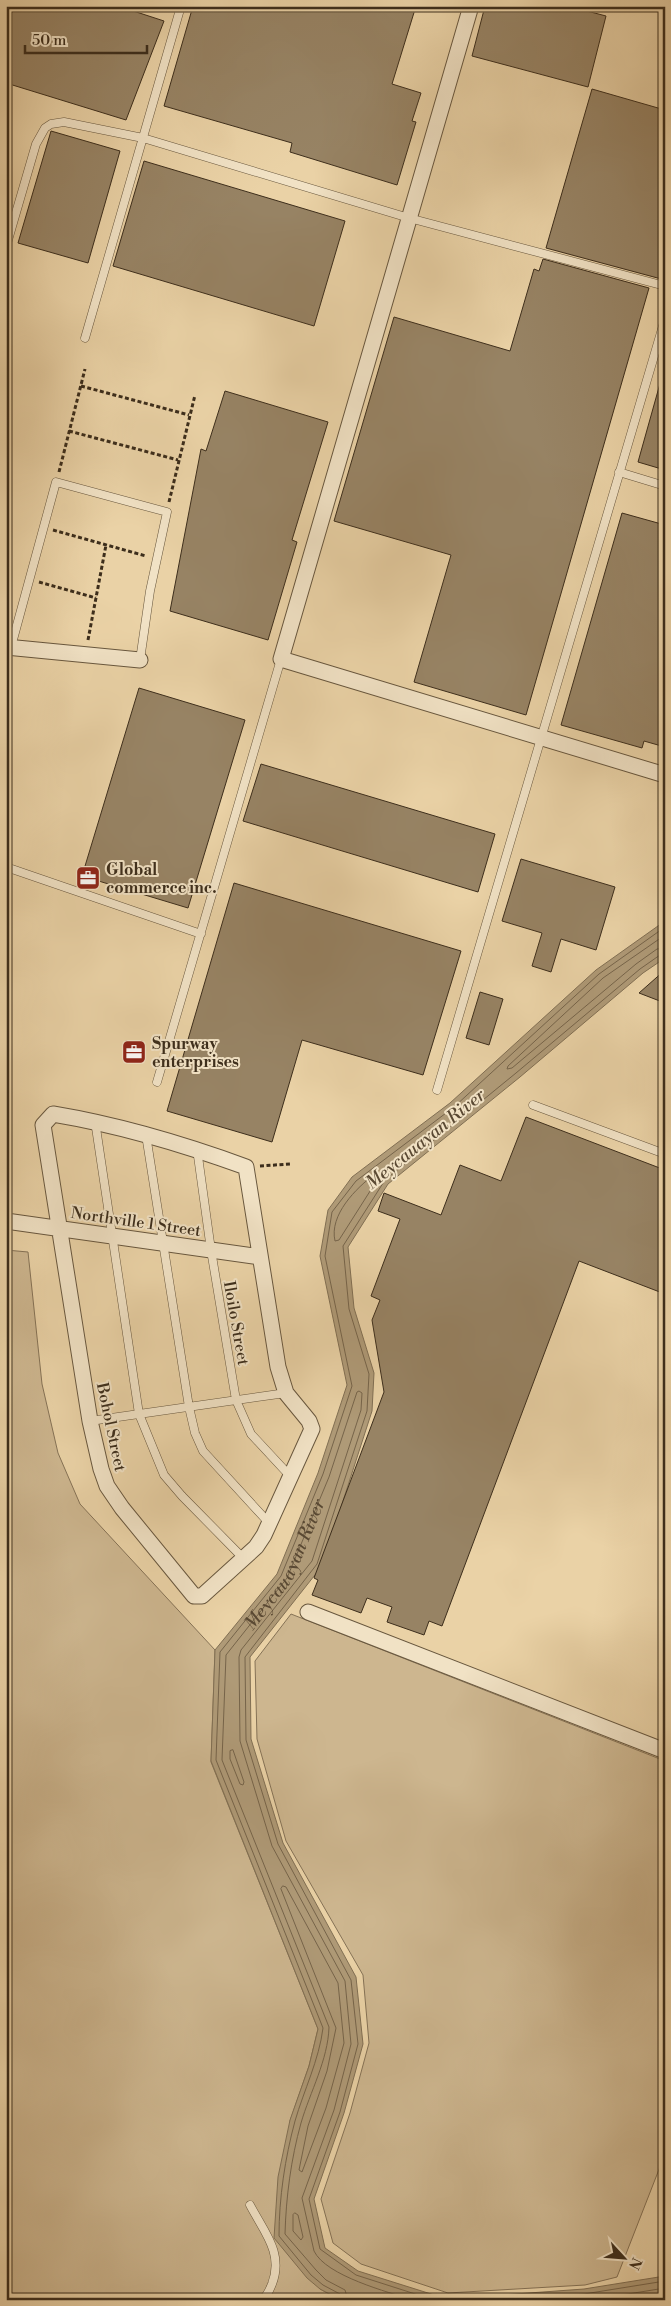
<svg xmlns="http://www.w3.org/2000/svg" width="671" height="2306" font-family="'Libre Bodoni',serif">
	<style>
		.green { fill: #cdb68f; stroke: #857256 }
		.water { fill: #af9a77; stroke: #816f53 }
		.lines { fill: none; stroke-linecap: round; stroke-linejoin: round }
		.shore { stroke: #76644a; stroke-width: 1 }
		.building { fill: #978364; stroke: #3d2e1c }
		.lane-casing { stroke: #68573e; stroke-width: 9 }
		.street-casing { stroke: #68573e; stroke-width: 17 }
		.path { stroke: #3d2e1c; stroke-width: 3; stroke-dasharray: 4 2.5; stroke-linecap: butt }
		.lane { stroke: #f1e2c5; stroke-width: 8 }
		.street { stroke: #f1e2c5; stroke-width: 15 }
		.labels { text-anchor: middle; stroke-width: 4; stroke-linejoin: round; paint-order: stroke }
		.poi-label { font-size: 16px; font-weight: bold; fill: #3d2e1c; stroke: #f1e2c5; text-anchor: start }
		.street-label { font-size: 16px; fill: #3d2e1c; stroke: #f1e2c5 }
		.water-label { font-size: 18px; font-style: italic; fill: #5a4933; stroke: #f1e2c5 }
	</style>
	<rect width="100%" height="100%" fill="#ead2a6"/>
	<filter id="stains"><feTurbulence type="fractalNoise" baseFrequency=".004" numOctaves="4"/><feColorMatrix values="0 0 0 0 .2 0 0 0 0 .09 0 0 0 0 .02 0 0 0 .5 -.17"/></filter>
	<radialGradient id="worn" r=".72"><stop offset=".6" stop-color="#630" stop-opacity="0"/><stop offset="1" stop-color="#630" stop-opacity=".3"/></radialGradient>
	<path class="green" d="M6,1250L28,1252L42,1384L58,1453L80,1504L215,1650L211,1762L318,2029L309,2066L290,2121L320,2289L341,2300H6Z
		M291,1614L665,1761V2154L617,2277L585,2285L448,2293L361,2264L333,2243L321,2199L350,2113L369,2043L363,1975L286,1841L257,1739L255,1661Z"/>
	<path class="water" d="M665,921V958L643,973L520,1077L388,1184L348,1247L354,1308L374,1373L372,1411L322,1566L250,1657L251,1739L283,1843L356,1977L363,2044L344,2113L314,2199L325,2248L358,2271L447,2299L584,2289L665,2276V2300H341L320,2289L307,2278L274,2238L278,2177L290,2120L309,2066L318,2029L211,1761L215,1650L277,1574L318,1473L347,1385L320,1256L328,1210L352,1177L450,1103L596,970Z"/>
	<g class="lines">
		<g class="shore">
			<path d="M665,935L603,978L508,1066L507,1069L512,1068L636,964L657,949L665,948"/>
			<path d="M375,1174H378L379,1177L339,1240L335,1241C329,1215 356,1188 375,1174Z"/>
			<path d="M233,1750L244,1782L243,1785L240,1784L230,1759V1751Z"/>
			<path d="M283,1886L286,1887L338,1983L344,2043L326,2108L302,2172L299,2170L308,2126L327,2071L336,2028L281,1889Z"/>
			<path d="M295,2213L298,2215L303,2237L301,2240L293,2231V2215Z"/>
			<path d="M342,2300L340,2294L323,2285L311,2275L279,2236C279,2198 285,2158 295,2121C304,2090 319,2060 323,2028L216,1760L220,1652L281,1576L323,1474L352,1386L325,1256L332,1212L356,1181L454,1107L599,974L665,927"/>
			<path id="s1" d="M348,2300L345,2290L326,2280L316,2270L285,2234C286,2197 291,2159 301,2123C310,2092 328,2060 329,2027L222,1760L226,1655L287,1578L329,1477L357,1392L359,1391L362,1393L361,1410L312,1561L241,1650L239,1657L240,1741L272,1846L345,1981L351,2044L334,2110L302,2198L314,2251C326,2276 388,2292 413,2300"/>
			<path d="M434,2300L356,2275L320,2249L309,2199L340,2112L358,2044L351,1980L278,1844L246,1740L245,1657L317,1564L367,1411L369,1374L349,1309L343,1246L385,1180L516,1073L640,969L660,955L665,954"/>
			<path d="M507,2300L584,2294L665,2281"/>
			<path d="M591,2300L665,2288"/>
		</g>
	</g>
	<path class="building" d="M6,6H118L164,21L126,120L6,83Z
		M193,6H416L392,84L421,93L412,121L416,122L397,185L290,152L292,143L164,106Z
		M485,6H568L606,16L588,87L472,56Z
		M592,89L665,110V280L546,248Z
		M51,131L120,151L88,263L18,243Z
		M144,161L345,221L314,326L113,266Z
		M543,259L649,288L526,715L414,682L451,555L334,521L394,317L510,351L534,269L539,271Z
		M661,380H665V470L638,462Z
		M225,391L328,422L292,540L297,542L268,640L170,611L201,449L206,451Z
		M622,513L665,525V747L644,741L642,748L561,725Z
		M139,688L245,720L188,908L82,876Z
		M261,764L495,834L478,892L243,821Z
		M521,859L615,887L596,950L561,939L551,972L532,966L542,933L502,921Z
		M234,883L461,951L423,1075L302,1040L272,1142L167,1111Z
		M665,970V1003L639,993Z
		M480,992L503,999L489,1045L466,1038Z
		M526,1117L665,1170V1294L579,1261L442,1626L429,1621L424,1635L387,1622L392,1607L367,1598L361,1613L312,1595L318,1580L314,1578L384,1392L372,1320L380,1300L371,1296L400,1219L378,1211L384,1193L441,1215L460,1165L501,1181Z"/>
	<g class="lines">
		<defs>
			<path id="lane" d="M6,247L36,144L45,128L51,124L64,122L143,138L409,218L665,286
				M85,338L181,6
				M619,472L665,486
				M11,647L56,482L167,512L150,591L140,660
				M6,867L201,934
				M157,1082L281,659
				M437,1090L665,319
				M533,1105L665,1154
				M95,1121L139,1414L164,1475L182,1496L244,1559
				M146,1135L189,1407L195,1433L203,1451L270,1524
				M197,1149L211,1250L236,1400L251,1434L290,1476
				M90,1421L286,1393
				M250,2205C264,2232 284,2253 272,2284C269,2291 268,2295 262,2300"/>
			<path id="street" d="M471,6L281,659L665,775
				M6,647L140,660
				M53,1114C119,1125 183,1144 246,1167L278,1367L286,1393L309,1421L312,1429L264,1535L256,1547L202,1596H194L122,1508L107,1486L101,1469L90,1421L43,1125Z
				M6,1221L260,1257
				M308,1612L665,1751"/>
		</defs>
		<use href="#lane" class="lane-casing"/>
		<use href="#street" class="street-casing"/>
		<path class="path" d="M81,386L189,415
			M69,431L178,460
			M59,472L85,369
			M169,502L195,395
			M53,530L146,556
			M39,582L96,598
			M88,640L106,545
			M260,1166L290,1164"/>
		<use href="#lane" class="lane"/>
		<use href="#street" class="street"/>
	</g>
	<defs>
		<symbol id="office-square" viewBox="-11 -11 22 22"><rect x="-9" y="-9" width="18" height="18" rx="4" fill="#8f2418" stroke="#f1e2c5"/><path d="M-6-3h4V-5.5h4V-3h4V5H-6ZM-1-4.5V-3h2v-1.5ZM-6 0V1H6V0Z" fill="#fff"/></symbol>
	</defs>
	<g fill-rule="evenodd">
		<use href="#office-square" x="74" y="864" width="28" height="28"/>
		<use href="#office-square" x="120" y="1038" width="28" height="28"/>
	</g>
	<g class="labels">
		<g class="poi-label">
			<text x="106" y="875">Global<tspan x="106" dy="18">commerce inc.</tspan></text>
			<text x="152" y="1049">Spurway<tspan x="152" dy="18">enterprises</tspan></text>
		</g>
		<g class="street-label">
			<text transform="translate(136 1221) rotate(8)" y="6">Northville 1 Street</text>
			<text transform="translate(237 1323) rotate(80)" y="6">Iloilo Street</text>
			<text transform="translate(112 1427) rotate(78)" y="6">Bohol Street</text>
		</g>
		<g class="water-label">
			<text transform="translate(425 1139) rotate(-39)" y="6">Meycauayan River</text>
			<text dy="6" stroke="none"><textPath href="#s1" startOffset="808">Meycauayan River</textPath></text>
		</g>
	</g>
	<rect width="671" height="2306" fill="none" stroke="#ead2a6" stroke-width="25"/>
	<rect x="8" y="8" width="656" height="2291" fill="none" stroke="#3d2e1c" stroke-width="2.5"/>
	<rect x="12" y="12" width="646" height="2281" fill="none" stroke="#3d2e1c"/>
	<g transform="translate(624 2258) rotate(116)" stroke="#f1e2c5" stroke-width="4" paint-order="stroke">
	<path d="M0-4L9 19L0 12L-9 19Z" fill="#3d2e1c"/>
	<text y="-8" font-size="14" font-weight="bold" text-anchor="middle" fill="#3d2e1c">N</text>
	</g>
	<path d="M25 45v8h122v-8" fill="none" stroke="#3d2e1c" stroke-width="2.5"/>
	<text x="32" y="45" font-size="15" fill="#3d2e1c" stroke="#f1e2c5" stroke-width="4" paint-order="stroke">50 m</text>
	<rect width="100%" height="100%" filter="url(#stains)"/>
	<rect width="100%" height="100%" fill="url(#worn)"/>
</svg>
